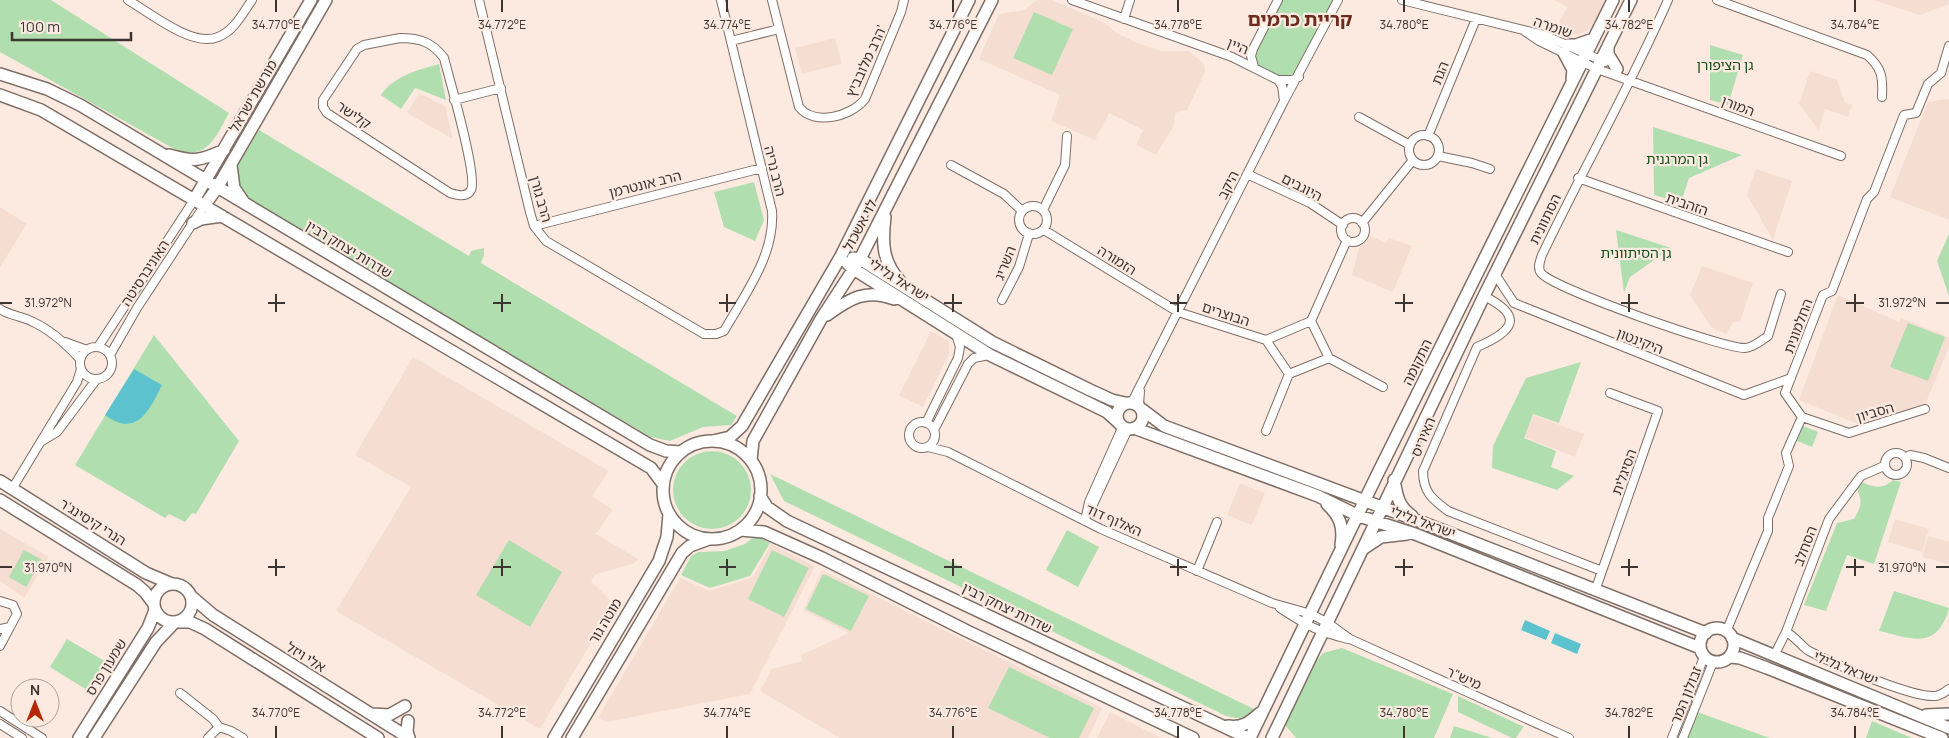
<svg xmlns="http://www.w3.org/2000/svg" width="1949" height="738" font-family="Manrope,'Noto Sans Hebrew',sans-serif">
	<style>
		.built { fill: #f6ddd1 }
		.green { fill: #b0deaf }
		.water { fill: #5cc3ce }
		.lines { fill: none; stroke-linecap: round; stroke-linejoin: round }
		.street-casing { stroke: #7e6e66; stroke-width: 10 }
		.secondary-casing { stroke: #7e6e66; stroke-width: 14 }
		.street { stroke: #fff; stroke-width: 8 }
		.secondary { stroke: #fff; stroke-width: 11 }
		.ticks { fill: none; stroke: #3c3532; stroke-width: 2 }
		.labels { text-anchor: middle; stroke-width: 4.5; stroke-linejoin: round; paint-order: stroke }
		.street-label { font-size: 14px; fill: #3c3532; stroke: #fceae1 }
		.park-label { font-size: 14px; fill: #164e19; stroke: #fceae1 }
		.district-label { font-size: 19px; font-weight: bold; fill: #6e2a1b; stroke: #fceae1 }
		.ticks-label { font-size: 12px; text-anchor: middle; fill: #3c3532; stroke: #fceae1; stroke-width: 4.5; stroke-linejoin: round; paint-order: stroke }
	</style>
	<rect width="100%" height="100%" fill="#fceae1"/>
	<path class="built" d="M1037,0H1052L1105,23L1115,32L1135,42L1161,51H1189L1204,64L1205,72L1187,110L1175,113L1174,125L1156,155L1136,145L1143,130L1109,113L1095,140L1051,121L1060,95L979,59L999,14L1024,10Z
		M1554,0H1605L1590,29L1580,34H1566L1556,28L1567,7Z
		M1873,0H1949V4L1920,15Z
		M835,38L842,64L802,74L795,48Z
		M1810,71L1837,80L1845,103L1852,105L1848,117L1825,109L1819,130L1799,104Z
		M419,93L445,106L453,139L407,113Z
		M1946,99L1949,100V220L1890,197L1928,102Z
		M1756,169L1792,181L1773,240L1747,195Z
		M0,207L27,224L0,267Z
		M1371,236L1386,243L1389,238L1412,246L1393,292L1352,275L1359,248Z
		M1702,266L1753,283L1740,322H1733L1726,334L1711,327L1690,295Z
		M1838,295L1899,322L1901,318L1949,337V347L1923,410L1896,419L1860,425L1799,400Z
		M931,331L949,341V354L923,407L899,395Z
		M413,357L609,471L592,496L613,510L596,534L638,559L633,564L596,574L591,581L611,601L602,616L604,621L540,729L336,611L411,487L355,455Z
		M1533,415L1584,434L1575,457L1524,437Z
		M1240,483L1265,493L1252,525L1227,515Z
		M1895,519L1929,529L1922,552L1888,542Z
		M0,529L49,557L24,598L0,581Z
		M1928,536L1949,542V564L1922,557Z
		M771,544L815,566L750,694L607,722L598,718L680,578L709,591L753,577Z
		M822,570L1102,708L1088,738H840L760,691L772,669L802,661L801,655L849,633L803,610Z
		M1110,712L1161,738H1097Z"/>
	<path class="green" d="M0,0H51L229,113C216,136 209,159 178,151L0,52Z
		M1278,0H1338L1299,76L1286,81L1254,67L1253,49Z
		M1034,12L1073,29L1052,75L1013,58Z
		M1710,45L1743,55L1728,105L1710,100Z
		M439,64L446,100L415,88L401,109L381,95C394,76 417,70 439,64Z
		M1653,127L1742,155L1689,178L1681,203L1654,195Z
		M259,130L469,256L471,251L484,248V255L481,263L737,416L731,425L703,427L670,441L651,437L250,202L237,184L235,170Z
		M754,182L764,220L755,241L724,227L714,192Z
		M1616,230L1671,248L1630,277L1624,293Z
		M1949,234V296L1937,261Z
		M1908,323L1945,337L1928,381L1890,367Z
		M154,335L239,441L196,514L192,513L185,522L169,514L165,518L75,465Z
		M1581,362L1559,423L1533,414L1524,438L1556,451L1551,467L1574,476L1557,490L1492,468L1493,446L1526,378Z
		M1803,426L1818,432L1812,447L1797,441Z
		M673 490a39 39 0 1 1 78 0a39 39 0 1 1-78 0Z
		M770,474L1258,711L1248,720L1226,716L784,501Z
		M1893,480L1901,482L1874,564L1847,555L1826,611L1804,605L1837,523L1854,519C1861,507 1863,502 1857,490L1861,482C1874,487 1882,490 1893,480Z
		M1067,530L1099,547L1078,587L1046,570Z
		M756,535L770,543L750,576L710,588L681,575L691,556L698,552L724,551L745,544Z
		M509,540L562,572L530,627L476,595Z
		M24,550L42,560L26,587L9,577Z
		M772,550L809,568L784,617L748,599Z
		M823,574L869,596L851,631L806,609Z
		M1894,591L1949,608C1948,613 1946,618 1943,623C1930,649 1902,636 1879,631Z
		M67,639L108,663L90,692L50,667Z
		M1342,648L1453,694L1434,738H1296L1285,725L1310,669L1323,653Z
		M1009,667L1094,708L1079,738H1050L988,708Z
		M1458,696L1520,725L1524,726L1516,738H1512L1458,712Z
		M1697,712L1770,738H1686Z
		M1872,721L1912,738H1866Z
		M1454,726L1492,738H1450Z"/>
	<path class="water" d="M134,369L162,385C150,409 137,439 105,415Z
		M1525,620L1550,631L1546,640L1521,630Z
		M1555,633L1581,644L1577,654L1551,643Z"/>
	<g class="lines">
		<defs>
			<path id="street" d="M128,0C150,13 193,48 218,37C234,31 243,13 252,0
				M479,0L530,212L534,226L546,241L704,334H716L724,331C745,294 775,255 772,211L721,0
				M772,0L799,107C814,126 851,117 865,99L901,12L904,0
				M1072,0L1232,57L1278,80H1292L1299,77
				M1402,0L1544,35L1605,62
				M1668,0C1630,87 1583,169 1542,255C1540,261 1537,268 1541,273C1552,288 1724,349 1745,348C1753,348 1762,340 1768,336L1781,294
				M1717,0L1867,55C1882,68 1883,77 1882,97
				M1124,19L1130,0
				M1523,30L1539,41L1597,69L1841,156
				M400,38C420,38 432,42 444,58C449,78 478,176 471,190C467,198 457,195 450,193L327,113L323,107V100L357,49L364,45Z
				M731,41L779,29
				M1254,67L1251,56L1253,49L1278,0
				M1278,80L1282,86L1284,101
				M454,100L501,88
				M1359,117L1410,145
				M1409 150a15 15 0 1 1 30 0a15 15 0 1 1-30 0Z
				M1428,136L1476,19
				M1438,156L1472,163L1490,169
				M951,165L1004,194L1022,211
				M1247,174L1310,203L1343,225
				M1578,178L1788,252
				M1019 220a14 14 0 1 1 28 0a14 14 0 1 1-28 0Z
				M1043,210L1065,165L1067,136
				M1341 230a12 12 0 1 1 24 0a12 12 0 1 1-24 0Z
				M1362,223L1413,160
				M534,226L762,168
				M1044,230L1178,312L1266,340
				M1495,274L1514,303L1744,395L1791,378
				M1484,296C1526,317 1512,332 1477,347L1423,471C1423,492 1432,499 1448,511L1602,571
				M1002,300L1019,267L1029,234
				M0,309C11,316 22,316 33,322C51,330 67,345 80,359
				M1311,321L1329,358L1289,374L1266,340Z
				M1311,321L1347,240
				M65,342L87,350
				M80 363a16 16 0 1 1 32 0a16 16 0 1 1-32 0Z
				M98,347L194,200
				M110,355L137,308L204,206
				M1329,358L1383,387
				M1132,402L1284,101L1338,0
				M1139,405L1140,391
				M1802,417L1849,433L1925,409
				M909 435a13 13 0 1 1 26 0a13 13 0 1 1-26 0Z
				M926,423L958,358L960,347L956,335
				M934,430L968,364L974,358L989,355
				M1266,431L1289,374
				M42,441L57,432L96,380
				M928,447L948,452L1101,529L1272,603L1311,614L1328,623L1350,639L1569,738
				M1885 464a11 11 0 1 1 22 0a11 11 0 1 1-22 0Z
				M1905,458L1910,455L1924,458L1949,468
				M12,489L77,382L81,369
				M1089,513L1128,429
				M1085,521L1089,502L1123,426
				M1197,571L1217,522
				M1595,591L1658,411L1610,393
				M0,601L13,605L17,614L10,627L0,629
				M1280,608C1306,625 1318,632 1348,639
				M1726,632L1768,531V518L1789,466L1786,453L1802,417L1785,393L1823,295L1832,291L1867,199L1874,192L1904,115L1916,113L1928,84L1941,73L1949,46
				M1786,632C1796,637 1802,647 1809,651C1832,663 1912,698 1935,696C1940,696 1945,692 1949,689
				M0,646L10,627
				M1774,656L1786,632L1829,519L1861,476L1884,466
				M180,693L213,719L219,727
				M0,711L42,738
				M0,724L22,738
				M219,727L231,731L243,738
				M208,738L219,727
				M1672,738L1704,657
				M1683,738L1713,662"/>
			<path id="secondary" d="M1567,45H1576L1593,39
				M1608,46V54L1617,69
				M1564,53L1573,70L1572,79
				M0,74L47,89L80,105L650,445L666,451L681,452
				M0,95L41,110L651,468L663,484
				M169,155C194,162 200,161 224,150
				M231,165L234,188L243,201
				M194,200L311,0
				M204,206L217,188L326,0
				M885,217C882,241 882,262 900,281
				M193,223L201,219L222,216
				M853,258L860,259L992,342L1090,390L1112,400L1125,403
				M847,263L852,268L990,355L1107,412L1119,423
				M827,315C849,299 866,288 894,299
				M1117 416a13 13 0 1 1 26 0a13 13 0 1 1-26 0Z
				M1143,410L1164,426L1419,521L1706,633
				M1134,428L1318,496L1359,516L1415,534L1700,648
				M663 490a49 49 0 1 1 98 0a49 49 0 1 1-98 0Z
				M713,441L730,437L742,426L841,256L969,0
				M751,460L753,441L821,319L860,259L992,0
				M1394,480C1397,496 1398,506 1412,516
				M0,481L146,573L172,584
				M760,496L767,507L787,521L1248,738
				M0,500L137,585L145,592L154,604
				M1327,504C1340,516 1344,527 1341,545
				M740,530L764,532L822,558L967,631L1193,738
				M1363,549L1381,537L1407,534
				M154 603a19 19 0 1 1 38 0a19 19 0 1 1-38 0Z
				M192,597L213,615L409,738
				M179,622H190L205,629L378,738
				M1700 645a17 17 0 1 1 34 0a17 17 0 1 1-34 0Z
				M1732,638L1949,728
				M1730,657L1740,658L1767,668L1942,738
				M372,714L389,715L405,706
				M1926,715L1949,714
				M408,721L407,731L409,738
				M1228,726C1242,728 1249,723 1260,713
				M79,738L148,628L155,610
				M94,738L156,642L174,623
				M554,738L659,561L667,537L669,514
				M572,738L682,553L690,546L709,539
				M1250,738L1376,477L1613,0
				M1272,738L1484,296L1631,0"/>
		</defs>
		<use href="#street" class="street-casing"/>
		<use href="#secondary" class="secondary-casing"/>
		<use href="#street" class="street"/>
		<use href="#secondary" class="secondary"/>
	</g>
	<path class="ticks" d="M276,0V12M502,0V12M727,0V12M953,0V12M1178,0V12M1404,0V12M1629,0V12M1855,0V12M276,294V312M502,294V312M727,294V312M953,294V312M1178,294V312M1404,294V312M1629,294V312M1855,294V312M0,303H12M268,303H285M493,303H511M719,303H736M944,303H962M1170,303H1187M1395,303H1413M1621,303H1638M1846,303H1864M1936,303H1949M276,559V576M502,559V576M727,559V576M953,559V576M1178,559V576M1404,559V576M1629,559V576M1855,559V576M0,567H12M268,567H285M493,567H511M719,567H736M944,567H962M1170,567H1187M1395,567H1413M1621,567H1638M1846,567H1864M1936,567H1949M276,726V738M502,726V738M727,726V738M953,726V738M1178,726V738M1404,726V738M1629,726V738M1855,726V738"/>
	<g class="labels">
		<g class="street-label">
			<text transform="translate(1553 27) rotate(19)" y="5">שומרה</text>
			<text transform="translate(1238 46) rotate(22)" y="5">היין</text>
			<text transform="translate(866 61) rotate(-65)" y="5">הרב מלובביץ'</text>
			<text transform="translate(1440 73) rotate(-68)" y="5">הגת</text>
			<text transform="translate(253 96) rotate(-60)" y="5">מורשת ישראל</text>
			<text transform="translate(1738 106) rotate(21)" y="5">המורן</text>
			<text transform="translate(354 115) rotate(34)" y="5">קלישר</text>
			<text transform="translate(775 171) rotate(76)" y="5">הרב נריה</text>
			<text transform="translate(645 184) rotate(-14)" y="5">הרב אונטרמן</text>
			<text transform="translate(1228 185) rotate(-63)" y="5">היקב</text>
			<text transform="translate(1302 187) rotate(27)" y="5">היוגבים</text>
			<text transform="translate(541 199) rotate(74)" y="5">הרב גורן</text>
			<text transform="translate(1687 204) rotate(19)" y="5">הזהבית</text>
			<text transform="translate(1545 219) rotate(-64)" y="5">הסתוונית</text>
			<text transform="translate(860 225) rotate(-62)" y="5">לוי אשכול</text>
			<text transform="translate(349 249) rotate(31)" y="5">שדרות יצחק רבין</text>
			<text transform="translate(1117 260) rotate(32)" y="5">הזמורה</text>
			<text transform="translate(1005 263) rotate(-68)" y="5">השריג</text>
			<text transform="translate(145 273) rotate(-57)" y="5">האוניברסיטה</text>
			<text transform="translate(899 280) rotate(32)" y="5">ישראל גלילי</text>
			<text transform="translate(1226 314) rotate(18)" y="5">הבוצרים</text>
			<text transform="translate(1798 326) rotate(-69)" y="5">החלמונית</text>
			<text transform="translate(1640 341) rotate(21)" y="5">היקינטון</text>
			<text transform="translate(1417 362) rotate(-64)" y="5">התקומה</text>
			<text transform="translate(1875 412) rotate(-16)" y="5">הסביון</text>
			<text transform="translate(1423 437) rotate(-67)" y="5">האיריס</text>
			<text transform="translate(1624 472) rotate(-70)" y="5">הסיגלית</text>
			<text transform="translate(1114 520) rotate(24)" y="5">האלוף דוד</text>
			<text transform="translate(93 522) rotate(32)" y="5">הנרי קיסינג'ר</text>
			<text transform="translate(1423 522) rotate(20)" y="5">ישראל גלילי</text>
			<text transform="translate(1805 546) rotate(-69)" y="5">הסחלב</text>
			<text transform="translate(1007 608) rotate(26)" y="5">שדרות יצחק רבין</text>
			<text transform="translate(605 621) rotate(-59)" y="5">מוטה גור</text>
			<text transform="translate(306 657) rotate(32)" y="5">אלי ויזל</text>
			<text transform="translate(106 667) rotate(-58)" y="5">שמעון פרס</text>
			<text transform="translate(1846 668) rotate(22)" y="5">ישראל גלילי</text>
			<text transform="translate(1464 678) rotate(24)" y="5">מיש"ר</text>
			<text transform="translate(1686 695) rotate(-68)" y="5">זבולון המר</text>
		</g>
		<g class="park-label">
			<text x="1725" y="70">גן הציפורן</text>
			<text x="1677" y="164">גן המרגנית</text>
			<text x="1636" y="258">גן הסיתוונית</text>
		</g>
		<g class="district-label">
			<text x="1300" y="26">קריית כרמים</text>
		</g>
	</g>
	<g class="ticks-label">
		<text x="276" y="29">34.770°E</text>
		<text x="502" y="29">34.772°E</text>
		<text x="727" y="29">34.774°E</text>
		<text x="953" y="29">34.776°E</text>
		<text x="1178" y="29">34.778°E</text>
		<text x="1404" y="29">34.780°E</text>
		<text x="1629" y="29">34.782°E</text>
		<text x="1855" y="29">34.784°E</text>
		<text x="48" y="307">31.972°N</text>
		<text x="1902" y="307">31.972°N</text>
		<text x="48" y="572">31.970°N</text>
		<text x="1902" y="572">31.970°N</text>
		<text x="276" y="717">34.770°E</text>
		<text x="502" y="717">34.772°E</text>
		<text x="727" y="717">34.774°E</text>
		<text x="953" y="717">34.776°E</text>
		<text x="1178" y="717">34.778°E</text>
		<text x="1404" y="717">34.780°E</text>
		<text x="1629" y="717">34.782°E</text>
		<text x="1855" y="717">34.784°E</text>
	</g>
	<g transform="translate(35 703)"><circle r="24" fill="#fceae1" stroke="#afa29b"/>
	<path d="M0-4L9 19L0 12L-9 19Z" fill="#b42903"/>
	<text y="-8" font-size="14" font-weight="bold" text-anchor="middle" fill="#3c3532">N</text>
	</g>
	<path d="M12 32v8h119v-8" fill="none" stroke="#3c3532" stroke-width="2.5"/>
	<text x="20" y="32" font-size="15" fill="#3c3532" stroke="#fceae1" stroke-width="4" paint-order="stroke">100 m</text>
</svg>
